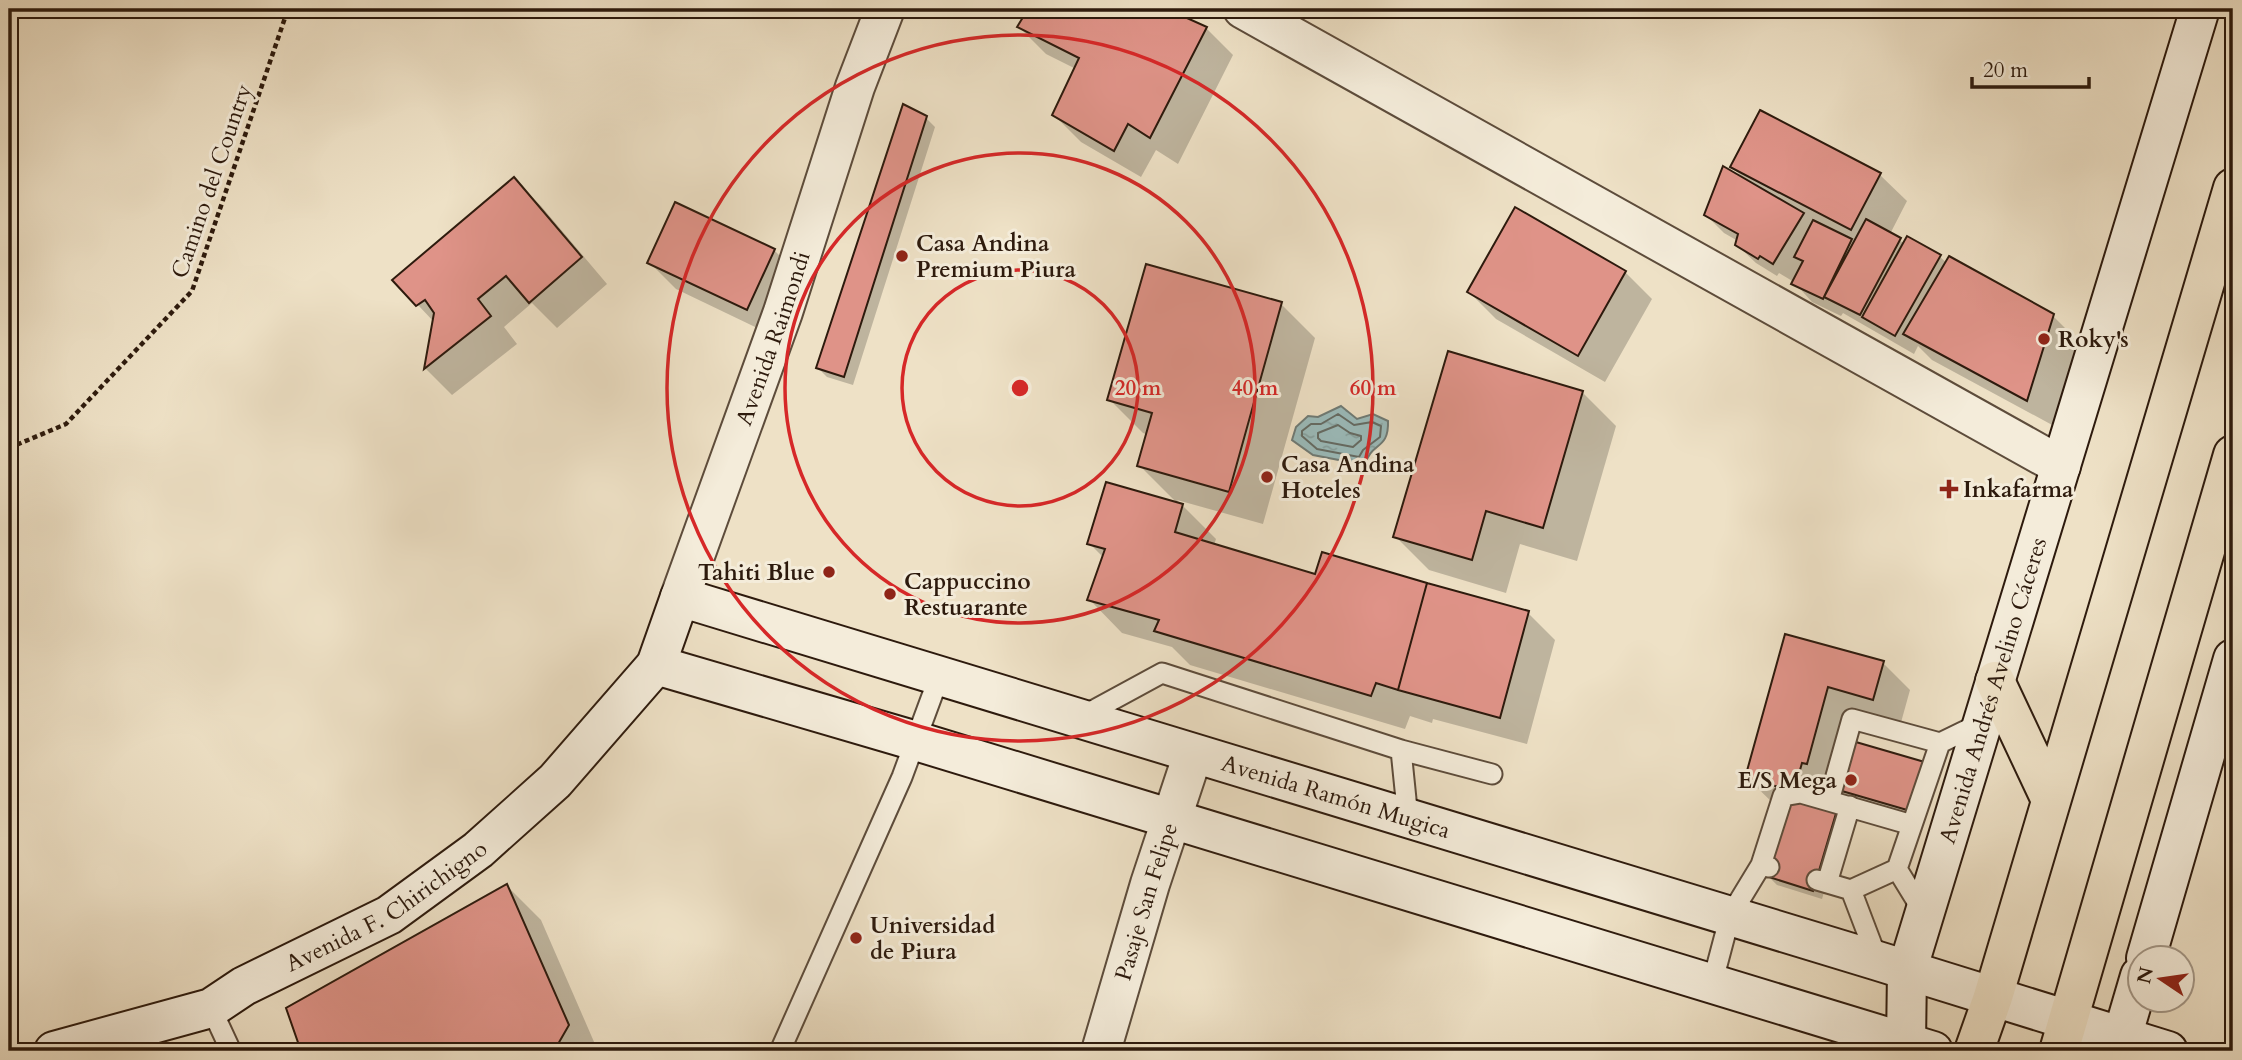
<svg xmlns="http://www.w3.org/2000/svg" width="2242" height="1060" font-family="Cardo,serif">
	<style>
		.water { fill: url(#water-ripples); stroke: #6f7b76; stroke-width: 2 }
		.shadow { fill: #0003 }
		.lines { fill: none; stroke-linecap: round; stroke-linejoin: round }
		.shore { stroke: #646b64; stroke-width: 2 }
		.building { fill: #df9388; stroke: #2d1a0d; stroke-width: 2 }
		.lane-casing { stroke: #5d4c3b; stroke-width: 23 }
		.street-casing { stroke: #5d4c3b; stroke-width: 42 }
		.secondary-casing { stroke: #2d1a0d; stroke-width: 42 }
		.highway-casing { stroke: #2d1a0d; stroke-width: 42 }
		.path { stroke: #2d1a0d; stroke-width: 4.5; stroke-dasharray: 5 3.5; stroke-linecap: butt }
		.lane { stroke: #f4ecda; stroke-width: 19 }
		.street { stroke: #f4ecda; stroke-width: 38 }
		.secondary { stroke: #f4ecda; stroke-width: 38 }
		.highway { stroke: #eee1c6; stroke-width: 38 }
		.ring { fill: none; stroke: #d62828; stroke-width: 3.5 }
		.poi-dot { fill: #8f2418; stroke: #f4ecda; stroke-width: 2.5 }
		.labels { text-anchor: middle; stroke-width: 6; stroke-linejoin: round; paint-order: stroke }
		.street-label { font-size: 23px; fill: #2d1a0d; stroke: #f4ecda }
		.poi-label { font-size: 23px; font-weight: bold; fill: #2d1a0d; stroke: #f4ecda; text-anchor: start }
		.centre { fill: #d62828; stroke: #f4ecda; stroke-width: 3.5 }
		.ring-label { font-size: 21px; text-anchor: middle; font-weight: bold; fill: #d62828; stroke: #f4ecda; stroke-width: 6; stroke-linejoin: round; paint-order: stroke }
	</style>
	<defs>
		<pattern id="water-ripples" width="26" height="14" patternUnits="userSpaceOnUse" patternTransform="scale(1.75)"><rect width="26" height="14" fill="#9bbcbc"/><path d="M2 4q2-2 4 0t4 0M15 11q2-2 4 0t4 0" fill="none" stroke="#86a1a0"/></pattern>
	</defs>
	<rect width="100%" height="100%" fill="#eee1c6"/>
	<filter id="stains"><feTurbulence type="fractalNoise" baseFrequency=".00286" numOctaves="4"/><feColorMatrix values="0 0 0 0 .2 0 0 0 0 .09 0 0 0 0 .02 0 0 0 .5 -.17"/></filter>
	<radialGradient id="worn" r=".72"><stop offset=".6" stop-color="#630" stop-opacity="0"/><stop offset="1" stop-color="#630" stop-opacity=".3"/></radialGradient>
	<path class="water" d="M1341,406L1357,419L1373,414L1388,421C1389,451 1371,441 1365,465L1313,455L1292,440L1296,427L1308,416L1318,417Z"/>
	<path class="shadow" d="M1030,9H1162L1206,28L1233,55L1178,164L1156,150L1141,177L1081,142L1054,115L1076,69L1046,54L1019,27Z
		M926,118L935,127L853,385L827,377L818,368Z
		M1732,167L1880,175L1907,201L1890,234L1905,244L1908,238L1940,257L1947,263L2053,316L2080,343L2054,426L1932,360L1918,346L1914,354L1843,313L1841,316L1812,302L1794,282L1779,273L1777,276L1756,263L1737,245L1738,241L1724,233L1706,215L1744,179Z
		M514,180L541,206L607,284L557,328L532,303L504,327L517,344L452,395L426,369L434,322L418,305Z
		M774,250L801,277L774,336L676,289L649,262Z
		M1625,272L1652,299L1605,382L1496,319L1469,292Z
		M1281,304L1315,338L1263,524L1177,500L1216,539L1214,545L1317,576L1528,613L1555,640L1527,744L1433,719L1432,723L1410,716L1405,729L1190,665L1172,647L1122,633L1089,599L1104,558L1089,543L1178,504L1139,465L1148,435L1143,433L1109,399Z
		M1582,392L1616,426L1577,561L1520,544L1506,593L1429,570L1395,536Z
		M1786,636L1883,663L1910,690L1900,726L1855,712L1847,741L1923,820L1846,798L1834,786L1836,812L1846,821L1822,899L1777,885L1768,876L1774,804L1747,778Z
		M507,886L541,920L598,1051H303L288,1009Z"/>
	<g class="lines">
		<path class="shore" d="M1338,414L1354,425L1372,422L1381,426L1380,437L1363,450L1359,457L1317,449L1302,436V431L1311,424H1321Z
			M1338,425L1350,433L1361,436V440L1353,447L1321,441L1318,438V433Z"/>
	</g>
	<path class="building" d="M1028,9H1167L1207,27L1150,138L1128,124L1114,151L1052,115L1079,58L1017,27Z
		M903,104L927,116L844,377L816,368Z
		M1760,110L1881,173L1851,230L1730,167Z
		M1723,166L1804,213L1773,264L1760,256L1758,259L1735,245L1738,234L1704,215Z
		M514,177L582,257L529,303L506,276L478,299L491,316L424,369L434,313L425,300L416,306L392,280Z
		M675,202L775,249L747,310L647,263Z
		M1515,207L1626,271L1578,356L1467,292Z
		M1866,219L1901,238L1860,315L1824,297Z
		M1813,220L1852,239L1823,299L1791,284L1803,261L1794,257Z
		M1907,236L1941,255L1895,336L1862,317Z
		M1949,256L2054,314L2027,401L1903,334Z
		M1146,264L1282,302L1229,492L1137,466L1152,413L1107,400Z
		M1448,351L1583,391L1543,528L1486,511L1472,560L1393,537Z
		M1106,482L1183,504L1175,532L1315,574L1322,552L1427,583L1398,690L1376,683L1371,696L1154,631L1159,620L1087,600L1105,549L1087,544Z
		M1427,583L1529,611L1500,718L1398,690Z
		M1785,634L1884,661L1873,700L1828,687L1807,764L1802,763L1794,791L1745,778Z
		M1849,740L1928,763L1914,812L1835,789Z
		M1790,796L1837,810L1813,891L1766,876Z
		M507,884L569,1025L554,1051H301L286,1008Z"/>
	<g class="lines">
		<defs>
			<path id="lane" d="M1081,717L1162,673L1401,750L1408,819
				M1401,750L1492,774
				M1829,801L1912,825
				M1761,865L1783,796L1801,793L1829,801L1852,719L1940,743
				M1897,869L1924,913
				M1817,880L1851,890L1897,869L1940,743L1981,723
				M1827,883L1850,806
				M1851,890L1878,961
				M1712,984L1730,916L1761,865L1769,867
				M211,1008L231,1051
				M780,1051L902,777L939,677"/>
			<g id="street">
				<path d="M1243,9L2061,466"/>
				<path id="s1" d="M680,597L783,312L855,87L885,9"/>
				<path id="s2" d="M1101,1051L1150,884L1193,754"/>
			</g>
			<g id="secondary">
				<path d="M656,665L916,741L1933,1051"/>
				<path d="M2146,958L2233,659"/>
				<path id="s3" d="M54,1051L211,1008L244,986L389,915L478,850L555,781L656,665L680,597L1878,961L2168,1051"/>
				<path id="s4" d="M1903,1051L1906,1043L1907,971L2200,9"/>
				<path d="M2118,1051L2140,976"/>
			</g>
			<path id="highway" d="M1995,681L2051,800
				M1974,1051L1993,997L2233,188
				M2059,1051L2233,455"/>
		</defs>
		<use href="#lane" class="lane-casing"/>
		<use href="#street" class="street-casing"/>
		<use href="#secondary" class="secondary-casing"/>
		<use href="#highway" class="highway-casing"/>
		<path class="path" d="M9,448L66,424L192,291L288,9"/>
		<use href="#lane" class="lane"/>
		<use href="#street" class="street"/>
		<use href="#secondary" class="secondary"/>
		<use href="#highway" class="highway"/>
	</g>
	<g class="ring">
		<circle cx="1020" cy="388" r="118"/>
		<circle cx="1020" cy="388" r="235"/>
		<circle cx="1020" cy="388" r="353"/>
	</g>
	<g class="poi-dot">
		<circle cx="902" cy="256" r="7"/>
		<circle cx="2044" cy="339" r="7"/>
		<circle cx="1267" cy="477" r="7"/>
		<path d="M1945.5 478.5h7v7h7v7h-7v7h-7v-7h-7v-7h7z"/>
		<circle cx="829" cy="572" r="7"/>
		<circle cx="890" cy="594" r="7"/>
		<circle cx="1851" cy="780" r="7"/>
		<circle cx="856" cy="938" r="7"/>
	</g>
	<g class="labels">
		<g class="street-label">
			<text transform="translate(211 181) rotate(-71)" y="8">Camino del Country</text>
			<text dy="8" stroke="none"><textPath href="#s1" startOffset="275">Avenida Raimondi</textPath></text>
			<text dy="8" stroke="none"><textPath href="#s4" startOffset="374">Avenida Andrés Avelino Cáceres</textPath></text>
			<text dy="8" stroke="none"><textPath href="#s3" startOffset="1489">Avenida Ramón Mugica</textPath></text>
			<text dy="8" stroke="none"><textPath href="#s2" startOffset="156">Pasaje San Felipe</textPath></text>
			<text dy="8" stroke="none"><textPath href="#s3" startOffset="366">Avenida F. Chirichigno</textPath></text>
		</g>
		<g class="poi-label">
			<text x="916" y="251">Casa Andina<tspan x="916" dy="26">Premium Piura</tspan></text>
			<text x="2058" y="347">Roky's</text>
			<text x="1281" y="472">Casa Andina<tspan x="1281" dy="26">Hoteles</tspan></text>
			<text x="1963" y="497">Inkafarma</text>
			<text x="815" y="580" text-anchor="end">Tahiti Blue</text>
			<text x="904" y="589">Cappuccino<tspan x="904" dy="26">Restuarante</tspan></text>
			<text x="1837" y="788" text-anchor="end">E/S Mega</text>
			<text x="870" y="933">Universidad<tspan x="870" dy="26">de Piura</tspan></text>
		</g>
	</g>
	<circle cx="1020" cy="388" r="10" class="centre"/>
	<g class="ring-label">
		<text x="1138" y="395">20 m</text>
		<text x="1255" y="395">40 m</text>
		<text x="1373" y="395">60 m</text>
	</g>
	<rect width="2242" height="1060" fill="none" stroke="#eee1c6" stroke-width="35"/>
	<rect x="10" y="10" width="2221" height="1039" fill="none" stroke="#2d1a0d" stroke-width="3.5"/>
	<rect x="18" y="18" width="2207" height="1025" fill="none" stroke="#2d1a0d" stroke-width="2"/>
	<g transform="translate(2161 979) rotate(283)"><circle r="33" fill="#f4ecda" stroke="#a49888" stroke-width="2"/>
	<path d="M0-5L12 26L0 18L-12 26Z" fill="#8f2418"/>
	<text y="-10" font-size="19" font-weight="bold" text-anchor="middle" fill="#2d1a0d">N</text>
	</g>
	<path d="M1972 77v10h117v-10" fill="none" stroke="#2d1a0d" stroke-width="3.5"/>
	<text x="1983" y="77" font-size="21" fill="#2d1a0d" stroke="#f4ecda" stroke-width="5" paint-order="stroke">20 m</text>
	<rect width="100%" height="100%" filter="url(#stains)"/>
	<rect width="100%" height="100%" fill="url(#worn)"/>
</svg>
